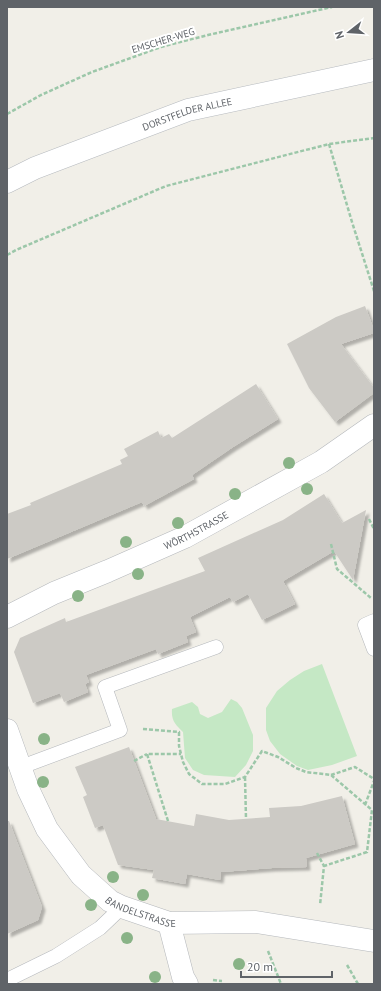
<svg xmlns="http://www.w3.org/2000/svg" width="381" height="991" font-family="'PT Sans',sans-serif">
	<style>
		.green { fill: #c5e8c5 }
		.building { fill: #cccac5; filter: url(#shadow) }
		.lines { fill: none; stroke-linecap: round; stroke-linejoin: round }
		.lane-casing { stroke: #b5b8bc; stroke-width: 15 }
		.street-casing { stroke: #b5b8bc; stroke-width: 23 }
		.secondary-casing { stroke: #b6babf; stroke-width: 23 }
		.path { stroke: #9cc7a9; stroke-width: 2.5; stroke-dasharray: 4 2; stroke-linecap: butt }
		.lane { stroke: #fff; stroke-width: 14 }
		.street { stroke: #fff; stroke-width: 22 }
		.secondary { stroke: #fff; stroke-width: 22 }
		.tree { fill: #89b387 }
		.labels { text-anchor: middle; stroke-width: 4; stroke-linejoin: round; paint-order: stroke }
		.street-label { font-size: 10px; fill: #5f6368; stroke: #fff }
	</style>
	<defs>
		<filter id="shadow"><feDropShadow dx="3.5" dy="3.5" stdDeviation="1" flood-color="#0004"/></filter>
	</defs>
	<rect width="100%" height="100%" fill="#f1efe8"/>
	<path class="green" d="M322,664L357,756L332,765L308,770L297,766L280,754L270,741L266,730V708L277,691L290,680L304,671Z
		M231,699L237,702L242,708L253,735V751L246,765L235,777L204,775L193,770L185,758L183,732C176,725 171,721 172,709L192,702L198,707L200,714L208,718L222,712Z"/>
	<path class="building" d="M365,306L374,330V333L341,344L374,388V393L335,422L309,388L287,344L336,317Z
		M256,384L278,419L233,447L192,475L194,479L144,506L142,502L7,559V514L31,505L30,503L122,464L120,460L128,456L124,449L158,431L161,438L169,434L172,438Z
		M324,494L342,523L366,510L353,580L334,551L283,581L295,604L262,620L248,594L233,602L230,597L190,617L196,632L186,636L188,642L158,654L156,649L86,675L89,682L85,684L88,692L64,702L60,693L33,703L14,652L20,638L65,618L66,622L205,571L198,558L283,520Z
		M129,747L156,819L194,826L196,814L229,820L270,817L269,808L301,806L342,796L355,844L306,858L307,867L272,868L221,872L220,880L187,874L185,884L152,878L154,870L118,865L103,825L95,828L83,797L87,795L75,767Z
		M7,821H9L42,907L38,920L7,934Z"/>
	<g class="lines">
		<defs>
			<path id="lane" d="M374,621L365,625L374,649
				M21,767L120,730L105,687L216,647
				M7,980L56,956L100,928L122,907"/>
			<g id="street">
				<path id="s1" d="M7,617L54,593L108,571L185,537L321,462L374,425"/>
				<path id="s2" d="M7,730L28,789L47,829L81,875L110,901L122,907L169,923L256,922L374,941"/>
				<path d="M169,923L183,977L187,984"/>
			</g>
			<g id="secondary">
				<path id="s3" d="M7,182L35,168L188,110L374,70"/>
			</g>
		</defs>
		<use href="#lane" class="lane-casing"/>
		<use href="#street" class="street-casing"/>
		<use href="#secondary" class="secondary-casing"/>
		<path class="path" d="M7,114L41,95L92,72L161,47L208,35L332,7
			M329,144L352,222L374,291
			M7,255L16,250L166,186L329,144L374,138
			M369,519L374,529
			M331,544L337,569L371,598
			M143,729L179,732V746L183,762L189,774L202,784H225L245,777L262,751L278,757L296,768L306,772L331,775L372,810L367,852L324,866
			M134,761L147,754
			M331,775L355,767L374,779
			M245,777L246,819
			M365,805L374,781
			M168,821L147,754H181
			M317,853L324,866L320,905
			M268,951L281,984
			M347,965L358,984
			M213,980L222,981"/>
		<use href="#lane" class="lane"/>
		<use href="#street" class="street"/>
		<use href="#secondary" class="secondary"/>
	</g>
	<g class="tree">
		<circle cx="289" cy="463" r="6"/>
		<circle cx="307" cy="489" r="6"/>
		<circle cx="235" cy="494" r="6"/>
		<circle cx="178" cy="523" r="6"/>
		<circle cx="126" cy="542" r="6"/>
		<circle cx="138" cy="574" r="6"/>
		<circle cx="78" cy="596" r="6"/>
		<circle cx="44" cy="739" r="6"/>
		<circle cx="43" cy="782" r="6"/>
		<circle cx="113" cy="877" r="6"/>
		<circle cx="143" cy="895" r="6"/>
		<circle cx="91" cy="905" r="6"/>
		<circle cx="127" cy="938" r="6"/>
		<circle cx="239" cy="964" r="6"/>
		<circle cx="155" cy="977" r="6"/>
	</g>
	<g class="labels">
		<g class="street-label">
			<text transform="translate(163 40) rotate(-17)" y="4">EMSCHER-WEG</text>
			<text dy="4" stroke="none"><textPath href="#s3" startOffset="193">DORSTFELDER ALLEE</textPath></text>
			<text dy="4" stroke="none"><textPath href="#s1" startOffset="208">WÖRTHSTRASSE</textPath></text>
			<text dy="4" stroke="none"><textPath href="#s2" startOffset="236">BANDELSTRASSE</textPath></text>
		</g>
	</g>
	<rect width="381" height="991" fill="none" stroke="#5f6368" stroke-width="16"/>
	<g transform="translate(349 32) rotate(253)" stroke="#ffffff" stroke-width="3" paint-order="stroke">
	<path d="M0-3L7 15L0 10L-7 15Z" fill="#5f6368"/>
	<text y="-6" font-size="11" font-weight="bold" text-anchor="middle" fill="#5f6368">N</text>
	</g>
	<path d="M241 971v6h91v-6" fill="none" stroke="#5f6368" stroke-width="2"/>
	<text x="247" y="971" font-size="12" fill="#5f6368" stroke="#ffffff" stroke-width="3" paint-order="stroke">20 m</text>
</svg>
